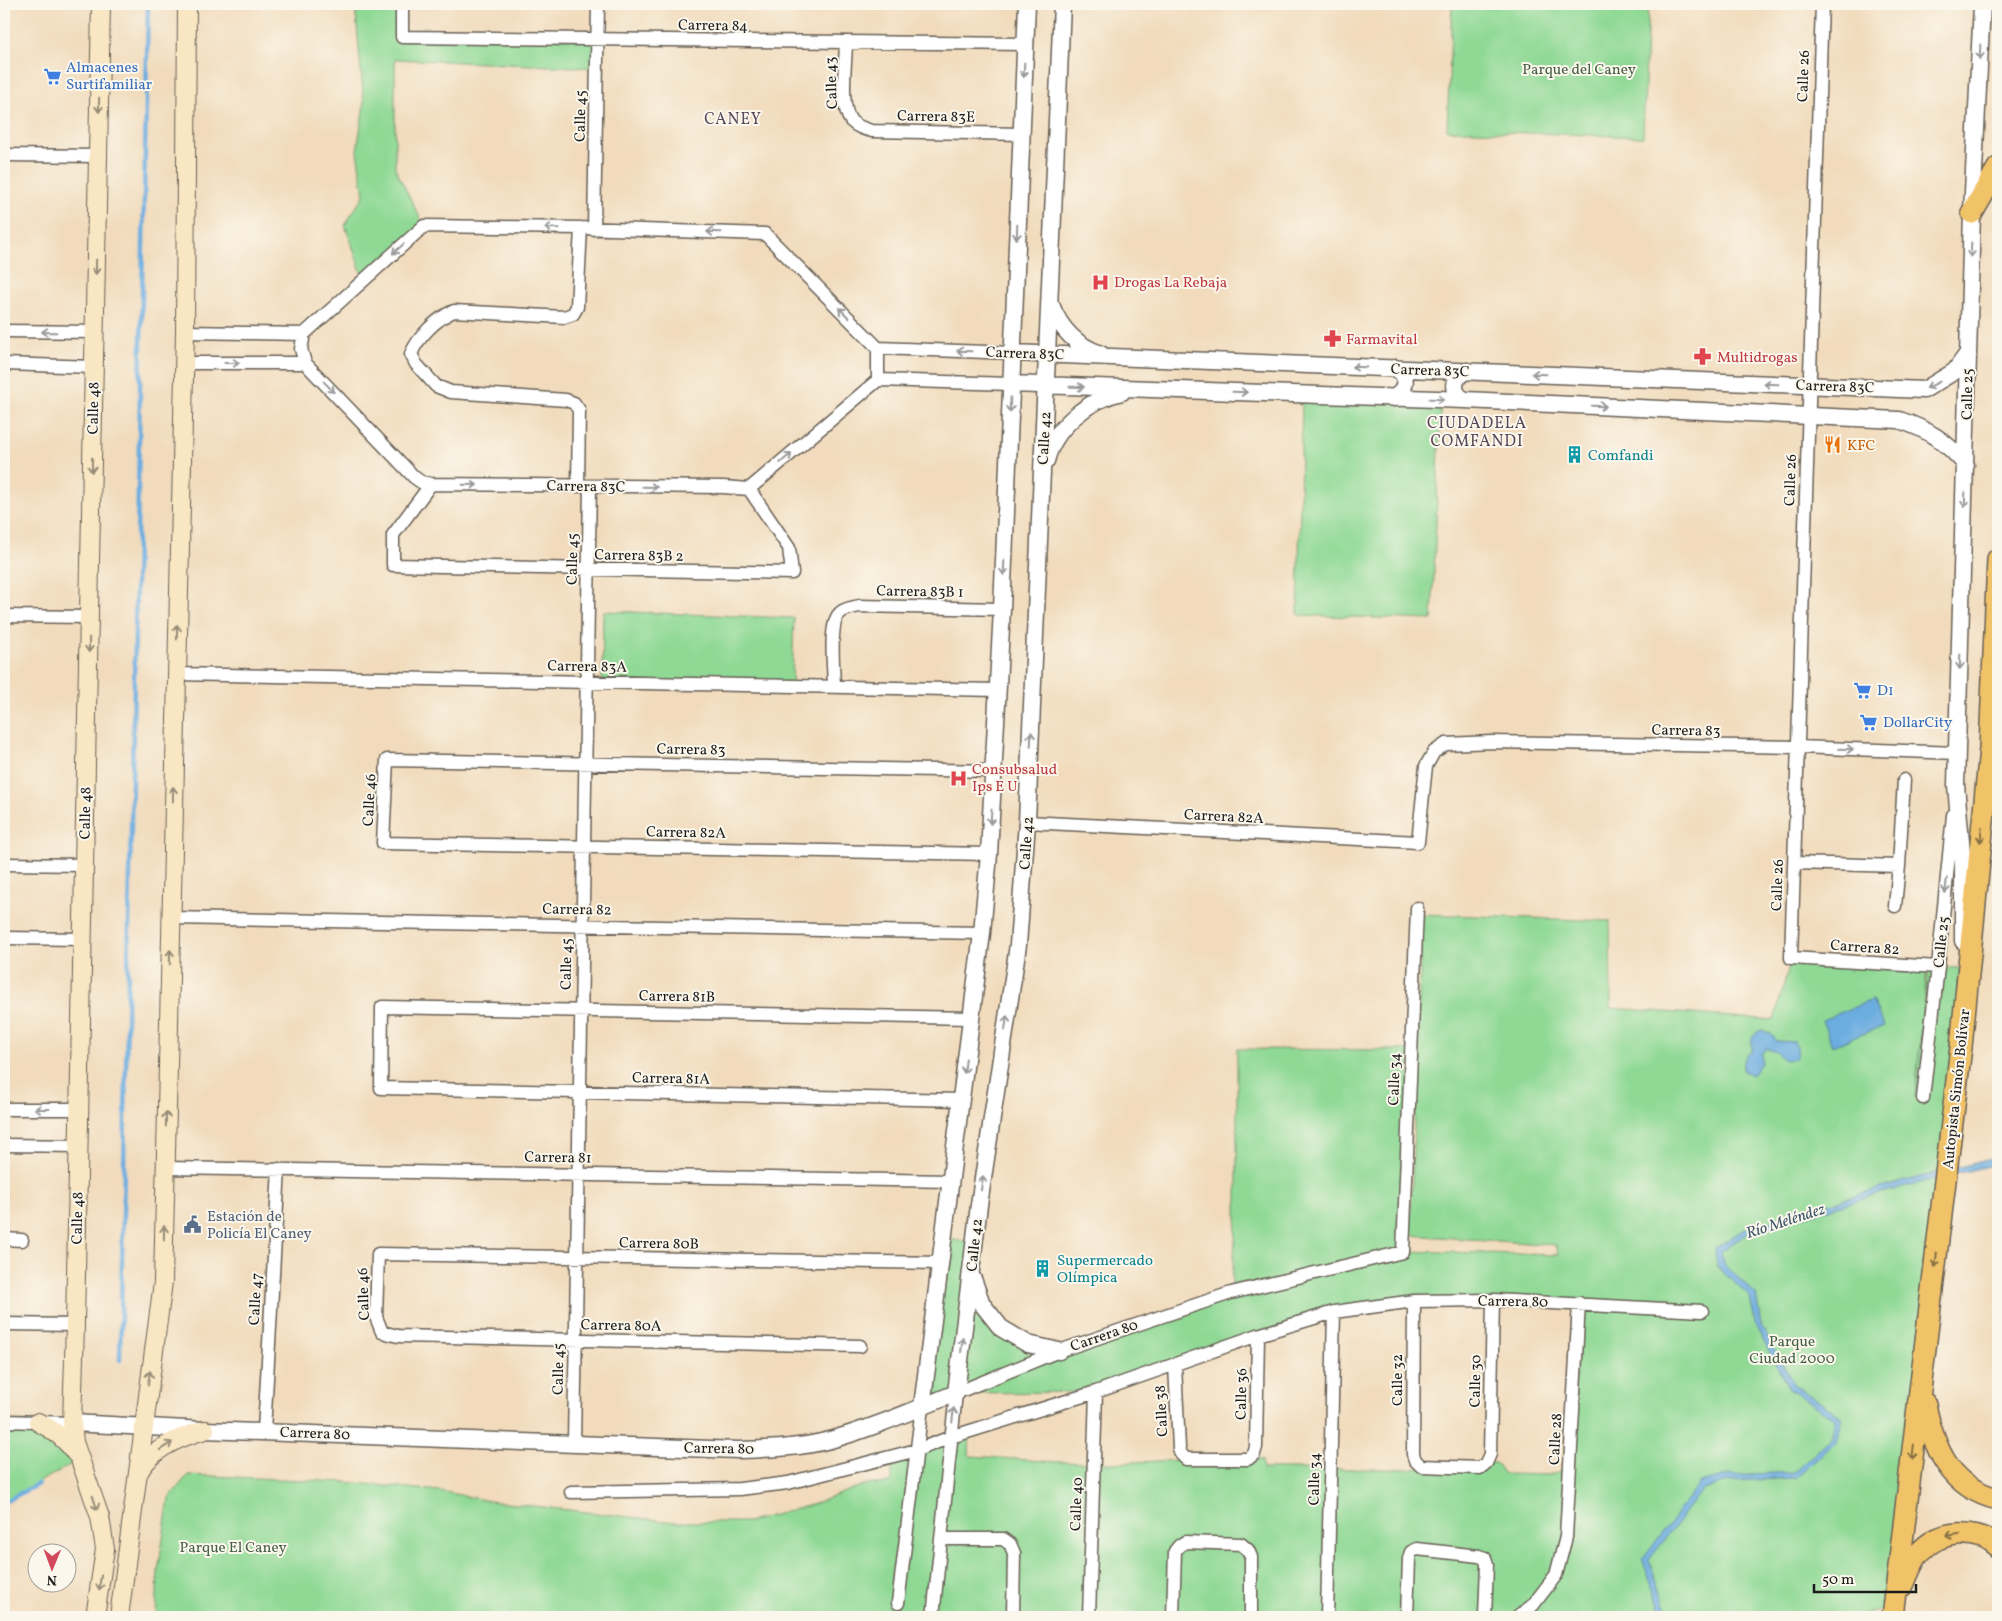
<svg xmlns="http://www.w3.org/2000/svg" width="2002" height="1621" font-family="Vollkorn,serif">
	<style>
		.green { fill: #90d995; stroke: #567a58 }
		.water { fill: #6cade0; stroke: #44647e }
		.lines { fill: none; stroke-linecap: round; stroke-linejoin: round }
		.stream { stroke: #6cade0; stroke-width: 4.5 }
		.minor-casing { stroke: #675f54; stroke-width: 15 }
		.tertiary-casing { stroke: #675f54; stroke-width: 19 }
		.secondary-casing { stroke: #675f54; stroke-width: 20 }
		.trunk-casing { stroke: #675f54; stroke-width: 24 }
		.minor { stroke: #fff; stroke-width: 12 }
		.tertiary { stroke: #fff; stroke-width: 16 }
		.secondary { stroke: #f9e7c3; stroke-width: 18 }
		.trunk { stroke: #f1c369; stroke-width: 21 }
		.oneway { stroke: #999 }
		.oneway2 { stroke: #968c78 }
		.oneway3 { stroke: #867042 }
		.labels { text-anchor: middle; stroke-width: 4; stroke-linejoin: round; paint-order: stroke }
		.street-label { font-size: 15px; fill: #1c1c1c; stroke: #fbf7ec }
		.shop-label { font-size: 15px; fill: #366cbe; stroke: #fbf7ec; text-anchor: start }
		.park-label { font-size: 15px; fill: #455e46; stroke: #fbf7ec }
		.health-label { font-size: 15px; fill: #be3a42; stroke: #fbf7ec; text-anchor: start }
		.food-label { font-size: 15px; fill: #c56008; stroke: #fbf7ec; text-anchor: start }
		.culture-label { font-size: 15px; fill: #0d838f; stroke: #fbf7ec; text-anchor: start }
		.service-label { font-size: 15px; fill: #4e5e75; stroke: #fbf7ec; text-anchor: start }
		.neighbourhood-label { font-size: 16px; letter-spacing: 1px; fill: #58495a; stroke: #fbf7ec }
		.water-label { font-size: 16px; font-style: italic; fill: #3c566a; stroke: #fbf7ec }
	</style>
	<rect width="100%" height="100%" fill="#fbf7ec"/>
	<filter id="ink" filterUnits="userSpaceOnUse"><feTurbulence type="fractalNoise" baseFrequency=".02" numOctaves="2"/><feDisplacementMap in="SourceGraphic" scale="10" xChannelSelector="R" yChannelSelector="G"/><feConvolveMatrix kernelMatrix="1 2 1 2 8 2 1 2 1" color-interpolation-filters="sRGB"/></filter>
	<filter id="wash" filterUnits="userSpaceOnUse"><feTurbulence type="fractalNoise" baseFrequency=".0096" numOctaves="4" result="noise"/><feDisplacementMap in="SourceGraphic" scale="20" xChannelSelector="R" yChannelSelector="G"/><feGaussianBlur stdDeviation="1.12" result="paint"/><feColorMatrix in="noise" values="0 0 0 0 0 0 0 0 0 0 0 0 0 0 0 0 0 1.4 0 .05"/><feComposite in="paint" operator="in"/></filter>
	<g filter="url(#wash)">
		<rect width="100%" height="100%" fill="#f1dbbc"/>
		<path class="green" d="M355,4H402V37L598,39L597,68L395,59V168L424,226L364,280L345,225L364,195L357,151L364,104Z
			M1452,4H1648L1643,137L1447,130Z
			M1302,395L1441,400L1432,620L1298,615Z
			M603,611L794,618L792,686L602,682Z
			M1422,914L1610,921L1611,1008L1774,1020L1790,962L1927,968L1915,1097L1929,967L1962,968L1894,1606L1852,1617H156L158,1571L169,1498L188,1475L345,1482L440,1491L489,1501L675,1522H749L811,1505L863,1485L891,1483L893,1456L970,1431L969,1456C1011,1458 1053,1463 1095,1463C1150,1463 1206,1456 1262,1460L1263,1469H1410L1421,1466L1487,1463H1496L1504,1474L1554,1475L1570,1466L1579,1303L1493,1300L1334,1312L1096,1392L956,1393L922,1407L944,1239L975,1242L971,1275L1001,1328L1059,1351L1231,1293L1237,1218V1049L1411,1050L1403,1251L1559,1255L1556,1245L1410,1235Z
			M4,1421L38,1422L80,1459L4,1502Z"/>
		<path class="water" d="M1872,1000L1884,1026L1832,1046L1822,1020Z
			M1762,1030L1771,1034L1777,1041L1794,1042C1798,1048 1799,1053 1795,1059L1784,1060L1777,1052L1767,1049L1762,1052L1761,1063L1752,1075L1744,1071C1740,1062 1745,1056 1752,1051C1752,1040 1749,1034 1762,1030Z
			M1998,1159V1165L1988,1166L1906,1186L1748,1233L1721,1251L1723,1264L1756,1294L1761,1325L1794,1385L1842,1417L1836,1442L1796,1478L1731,1481L1703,1489L1649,1560L1670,1617H1662L1663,1615L1642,1559L1700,1483L1730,1475L1794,1472L1831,1439L1835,1419L1789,1389L1756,1327L1750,1297L1717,1267L1715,1248L1746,1228L1905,1181L1986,1160Z"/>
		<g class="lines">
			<path class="stream" d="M120,1360L148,4
				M4,1502L38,1484"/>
		</g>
	</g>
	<g filter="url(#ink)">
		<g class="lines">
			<defs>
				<path id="minor" d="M402,4V37L1025,44
					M1822,4L1791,958L1938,967
					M846,42C846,62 839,106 851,121C857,127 864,129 872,131L1021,134
					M4,155L98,156
					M594,229L598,4
					M4,331L95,332
					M185,332L304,334
					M878,348V380L749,489L723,487L431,484L421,482L414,477L305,363L301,349L304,334L424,226L581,228L765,234L878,348L1013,353
					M184,363H305
					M4,364L94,367
					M878,380L1011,384
					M431,484L393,535V565L792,573L789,548L749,489
					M578,486L579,410L574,403L566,400L451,392L436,386L416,364L411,354C418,337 437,318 454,311L564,317L573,314L577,307L581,228
					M4,616L89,617
					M176,674L997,690
					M834,687C834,671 828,623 840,613C845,608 853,608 859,606L1002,609
					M1027,822L1418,842L1426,766L1434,752L1446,744L1492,742L1798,747L1957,753
					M989,854L383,843L387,760L994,771
					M1794,863L1899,866
					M4,864L84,865
					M1895,906L1899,866L1904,780
					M171,918L982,933
					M4,938L83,939
					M1923,1098L1938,967L1953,815
					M961,1100L381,1088L382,1007L971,1018
					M4,1109H80
					M4,1145L79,1146
					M165,1168L951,1181
					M4,1239L22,1240
					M1414,1301L1413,1454L1415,1460L1421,1466L1480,1468L1486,1463L1490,1454L1493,1300
					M4,1324L75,1325
					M860,1346L398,1336L382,1332L376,1317L378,1254L941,1263
					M1175,1365L1179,1448L1181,1454L1186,1459H1248L1254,1454L1256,1447L1258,1335
					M4,1421L72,1423
					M264,1431L279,1169
					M574,1443L590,486
					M571,1492L740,1489L788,1483L917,1450L951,1437L1096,1392L1258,1335L1334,1312L1414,1301L1493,1300L1702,1311
					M941,1539H1003L1010,1544L1014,1553L1013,1617
					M898,1603L922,1407
					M933,1617L956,1393L1059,1351L1231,1293L1403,1252L1417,908
					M1089,1617L1096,1392
					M1173,1617L1175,1551L1179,1546L1185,1542L1241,1544L1248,1550L1251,1557V1617
					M1327,1617L1334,1312
					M1407,1617L1409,1559L1411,1552L1417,1549L1479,1556L1485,1558L1487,1564L1485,1617
					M1518,1617L1533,1605L1556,1575L1566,1537L1579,1303"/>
				<path id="tertiary" d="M1051,305C1060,328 1076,346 1101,354
					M1013,353L1924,390L1955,371L1968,353
					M1011,384L1465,400L1899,420C1928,429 1947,442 1966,465
					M1394,398C1406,390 1410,376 1395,368
					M1465,400C1450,393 1453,376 1467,371
					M1046,461C1054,427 1089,399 1122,392
					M1963,941V865L1956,785L1972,213L1982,4
					M973,1279L982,1304L1001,1328L1028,1344L1059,1351
					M922,1407L982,933L989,854L1002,609L1027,4
					M72,1423L205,1430L738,1450C769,1449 800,1448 830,1440C873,1428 914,1410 956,1393L979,1205L1018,945L1027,822L1062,4"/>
				<path id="secondary" d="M38,1422C54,1430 66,1439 76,1454
					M138,1474C150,1449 179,1437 205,1430
					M95,1617L105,1549L100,1517L74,1442L72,1423L75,1325L101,4
					M119,1617L163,1282L185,332L187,4"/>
				<path id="trunk" d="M1972,213L1998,168
					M1925,1404C1933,1447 1950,1488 1998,1499
					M1903,1585C1908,1574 1912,1560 1921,1551C1941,1530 1976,1527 1998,1548
					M1893,1617L1961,1047L1990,749L1998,559"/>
			</defs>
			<use href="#minor" class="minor-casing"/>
			<use href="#tertiary" class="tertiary-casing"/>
			<use href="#secondary" class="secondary-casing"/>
			<use href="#trunk" class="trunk-casing"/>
			<use href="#minor" class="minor"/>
			<use href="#tertiary" class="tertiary"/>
			<use href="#secondary" class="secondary"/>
			<use href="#trunk" class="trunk"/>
		</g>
		<defs><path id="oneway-shaft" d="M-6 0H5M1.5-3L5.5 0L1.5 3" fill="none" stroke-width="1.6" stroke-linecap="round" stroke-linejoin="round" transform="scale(1.25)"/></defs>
		<g class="oneway">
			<use href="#oneway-shaft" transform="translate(1980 52) rotate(93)"/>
			<use href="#oneway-shaft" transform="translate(1024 70) rotate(92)"/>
			<use href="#oneway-shaft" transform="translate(552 228) rotate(-179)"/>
			<use href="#oneway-shaft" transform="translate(714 232) rotate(-178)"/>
			<use href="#oneway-shaft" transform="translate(1017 232) rotate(92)"/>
			<use href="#oneway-shaft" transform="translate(398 249) rotate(138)"/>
			<use href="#oneway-shaft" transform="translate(1971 250) rotate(92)"/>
			<use href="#oneway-shaft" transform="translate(844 313) rotate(-135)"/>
			<use href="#oneway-shaft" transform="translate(49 332) rotate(-179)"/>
			<use href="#oneway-shaft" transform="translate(964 351) rotate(-178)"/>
			<use href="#oneway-shaft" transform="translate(232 363)"/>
			<use href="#oneway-shaft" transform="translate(1359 367) rotate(-178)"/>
			<use href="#oneway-shaft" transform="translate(1539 374) rotate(-178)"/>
			<use href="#oneway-shaft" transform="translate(1771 384) rotate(-178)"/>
			<use href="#oneway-shaft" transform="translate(1933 385) rotate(153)"/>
			<use href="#oneway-shaft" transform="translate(329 387) rotate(46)"/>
			<use href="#oneway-shaft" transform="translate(1077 387) rotate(1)"/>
			<use href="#oneway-shaft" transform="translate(1240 392) rotate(2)"/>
			<use href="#oneway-shaft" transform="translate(1437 399) rotate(2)"/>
			<use href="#oneway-shaft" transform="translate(1010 405) rotate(92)"/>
			<use href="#oneway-shaft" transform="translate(1599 406) rotate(2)"/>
			<use href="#oneway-shaft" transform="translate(786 458) rotate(-40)"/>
			<use href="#oneway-shaft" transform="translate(470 485) rotate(1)"/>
			<use href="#oneway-shaft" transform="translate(650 487) rotate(1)"/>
			<use href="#oneway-shaft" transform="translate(1965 500) rotate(92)"/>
			<use href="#oneway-shaft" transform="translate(1004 568) rotate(92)"/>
			<use href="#oneway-shaft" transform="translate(1960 662) rotate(92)"/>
			<use href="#oneway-shaft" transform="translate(1031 739) rotate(-88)"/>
			<use href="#oneway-shaft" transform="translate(1846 749) rotate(2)"/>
			<use href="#oneway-shaft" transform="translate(991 817) rotate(94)"/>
			<use href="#oneway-shaft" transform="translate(1946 886) rotate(96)"/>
			<use href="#oneway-shaft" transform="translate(1006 1023) rotate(-82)"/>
			<use href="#oneway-shaft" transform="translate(965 1066) rotate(97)"/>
			<use href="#oneway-shaft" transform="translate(42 1109) rotate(-180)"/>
			<use href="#oneway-shaft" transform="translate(982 1183) rotate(-82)"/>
			<use href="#oneway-shaft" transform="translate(962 1345) rotate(-83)"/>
			<use href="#oneway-shaft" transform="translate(953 1415) rotate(-84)"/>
		</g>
		<g class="oneway2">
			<use href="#oneway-shaft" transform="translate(99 105) rotate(91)"/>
			<use href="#oneway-shaft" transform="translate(96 267) rotate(91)"/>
			<use href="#oneway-shaft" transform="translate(92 465) rotate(91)"/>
			<use href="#oneway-shaft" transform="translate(177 632) rotate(-89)"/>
			<use href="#oneway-shaft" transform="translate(89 645) rotate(91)"/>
			<use href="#oneway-shaft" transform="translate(173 794) rotate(-89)"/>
			<use href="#oneway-shaft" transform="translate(170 957) rotate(-89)"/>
			<use href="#oneway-shaft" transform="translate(166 1119) rotate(-89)"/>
			<use href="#oneway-shaft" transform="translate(164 1233) rotate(-89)"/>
			<use href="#oneway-shaft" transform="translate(149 1378) rotate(-82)"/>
			<use href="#oneway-shaft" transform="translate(166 1446) rotate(-33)"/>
			<use href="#oneway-shaft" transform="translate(95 1503) rotate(72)"/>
			<use href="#oneway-shaft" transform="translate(100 1583) rotate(98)"/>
		</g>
		<g class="oneway3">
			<use href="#oneway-shaft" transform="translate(1981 835) rotate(95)"/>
			<use href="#oneway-shaft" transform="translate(1936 1260) rotate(96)"/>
			<use href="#oneway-shaft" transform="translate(1913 1452) rotate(97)"/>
			<use href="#oneway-shaft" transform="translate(1953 1535) rotate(170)"/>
		</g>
	</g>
	<defs>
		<symbol id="supermarket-bare" viewBox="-9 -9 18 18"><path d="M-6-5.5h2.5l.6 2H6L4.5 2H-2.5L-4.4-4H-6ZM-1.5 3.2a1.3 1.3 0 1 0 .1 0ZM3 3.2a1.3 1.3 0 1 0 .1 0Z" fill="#3f7fe0" stroke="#fbf7ec" stroke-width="2.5" paint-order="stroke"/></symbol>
		<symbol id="hospital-bare" viewBox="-9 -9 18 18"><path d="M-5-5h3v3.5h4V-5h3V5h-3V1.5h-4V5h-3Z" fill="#e0444e" stroke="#fbf7ec" stroke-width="2.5" paint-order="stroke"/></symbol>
		<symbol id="pharmacy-bare" viewBox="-9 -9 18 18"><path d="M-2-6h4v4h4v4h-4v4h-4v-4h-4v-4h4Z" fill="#e0444e" stroke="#fbf7ec" stroke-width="2.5" paint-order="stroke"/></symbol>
		<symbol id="restaurant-bare" viewBox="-9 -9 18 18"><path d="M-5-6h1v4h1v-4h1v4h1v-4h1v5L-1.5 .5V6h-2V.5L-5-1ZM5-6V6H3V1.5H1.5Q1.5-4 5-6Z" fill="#e8710a" stroke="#fbf7ec" stroke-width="2.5" paint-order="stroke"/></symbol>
		<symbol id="building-bare" viewBox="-9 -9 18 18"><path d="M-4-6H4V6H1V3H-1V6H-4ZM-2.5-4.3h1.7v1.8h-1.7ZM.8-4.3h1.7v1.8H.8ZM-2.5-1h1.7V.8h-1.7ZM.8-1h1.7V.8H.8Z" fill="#0f9aa8" stroke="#fbf7ec" stroke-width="2.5" paint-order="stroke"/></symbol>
		<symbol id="civic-bare" viewBox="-9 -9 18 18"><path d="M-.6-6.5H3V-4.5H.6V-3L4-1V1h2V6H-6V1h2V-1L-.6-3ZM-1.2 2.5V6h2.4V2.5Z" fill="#5c6f8a" stroke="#fbf7ec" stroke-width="2.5" paint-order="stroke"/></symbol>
	</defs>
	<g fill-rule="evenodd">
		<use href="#supermarket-bare" x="40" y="64" width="25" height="25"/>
		<use href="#hospital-bare" x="1088" y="270" width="25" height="25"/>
		<use href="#pharmacy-bare" x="1320" y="326" width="25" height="25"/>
		<use href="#pharmacy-bare" x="1690" y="344" width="25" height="25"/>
		<use href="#restaurant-bare" x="1820" y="432" width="25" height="25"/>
		<use href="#building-bare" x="1562" y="442" width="25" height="25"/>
		<use href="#supermarket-bare" x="1850" y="678" width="25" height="25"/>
		<use href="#supermarket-bare" x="1856" y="710" width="25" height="25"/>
		<use href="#hospital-bare" x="946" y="766" width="25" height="25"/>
		<use href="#civic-bare" x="180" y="1212" width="25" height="25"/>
		<use href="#building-bare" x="1030" y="1256" width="25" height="25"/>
	</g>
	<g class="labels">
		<g class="street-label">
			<text transform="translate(713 25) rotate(1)" y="5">Carrera 84</text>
			<text transform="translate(1803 76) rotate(-88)" y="5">Calle 26</text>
			<text transform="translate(831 83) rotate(-92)" y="5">Calle 43</text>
			<text transform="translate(580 116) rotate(-89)" y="5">Calle 45</text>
			<text transform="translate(936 116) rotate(1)" y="5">Carrera 83E</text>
			<text transform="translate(1025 353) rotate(2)" y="5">Carrera 83C</text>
			<text transform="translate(1430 370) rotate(2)" y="5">Carrera 83C</text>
			<text transform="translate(1835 386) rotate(2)" y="5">Carrera 83C</text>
			<text transform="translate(1967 394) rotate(-89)" y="5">Calle 25</text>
			<text transform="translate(93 408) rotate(-89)" y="5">Calle 48</text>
			<text transform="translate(1044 438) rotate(-87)" y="5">Calle 42</text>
			<text transform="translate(1790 480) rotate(-88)" y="5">Calle 26</text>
			<text transform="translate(586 486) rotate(1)" y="5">Carrera 83C</text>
			<text transform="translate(639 555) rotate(1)" y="5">Carrera 83B 2</text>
			<text transform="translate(572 559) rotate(-89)" y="5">Calle 45</text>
			<text transform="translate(920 591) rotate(1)" y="5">Carrera 83B 1</text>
			<text transform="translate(587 666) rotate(1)" y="5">Carrera 83A</text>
			<text transform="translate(1686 730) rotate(1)" y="5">Carrera 83</text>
			<text transform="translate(691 749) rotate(1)" y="5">Carrera 83</text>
			<text transform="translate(369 800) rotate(-87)" y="5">Calle 46</text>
			<text transform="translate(85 813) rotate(-89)" y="5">Calle 48</text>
			<text transform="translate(1224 816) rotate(3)" y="5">Carrera 82A</text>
			<text transform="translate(686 832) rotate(1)" y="5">Carrera 82A</text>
			<text transform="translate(1026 843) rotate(-86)" y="5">Calle 42</text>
			<text transform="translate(1777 885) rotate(-88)" y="5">Calle 26</text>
			<text transform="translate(577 909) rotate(1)" y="5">Carrera 82</text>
			<text transform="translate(1941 942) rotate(-84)" y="5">Calle 25</text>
			<text transform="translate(1865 947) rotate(4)" y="5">Carrera 82</text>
			<text transform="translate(566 964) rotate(-89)" y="5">Calle 45</text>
			<text transform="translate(677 996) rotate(1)" y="5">Carrera 81B</text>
			<text transform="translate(671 1078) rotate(1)" y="5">Carrera 81A</text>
			<text transform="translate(1394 1079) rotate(-88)" y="5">Calle 34</text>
			<text transform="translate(1956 1089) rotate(-84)" y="5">Autopista Simón Bolívar</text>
			<text transform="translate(558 1157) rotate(1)" y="5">Carrera 81</text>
			<text transform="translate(77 1218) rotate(-89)" y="5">Calle 48</text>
			<text transform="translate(659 1243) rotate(1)" y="5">Carrera 80B</text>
			<text transform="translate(974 1245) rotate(-84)" y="5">Calle 42</text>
			<text transform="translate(363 1294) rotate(-92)" y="5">Calle 46</text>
			<text transform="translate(255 1299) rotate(-87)" y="5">Calle 47</text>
			<text transform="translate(1513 1301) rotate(1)" y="5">Carrera 80</text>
			<text transform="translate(621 1325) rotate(1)" y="5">Carrera 80A</text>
			<text transform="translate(1104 1335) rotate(-19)" y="5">Carrera 80</text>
			<text transform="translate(558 1369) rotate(-89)" y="5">Calle 45</text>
			<text transform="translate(1397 1380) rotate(-90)" y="5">Calle 32</text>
			<text transform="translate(1475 1381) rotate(-89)" y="5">Calle 30</text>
			<text transform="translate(1241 1394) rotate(-89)" y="5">Calle 36</text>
			<text transform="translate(1161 1411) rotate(-93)" y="5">Calle 38</text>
			<text transform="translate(315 1433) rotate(2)" y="5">Carrera 80</text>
			<text transform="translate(1555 1439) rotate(-87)" y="5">Calle 28</text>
			<text transform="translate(719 1448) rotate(1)" y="5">Carrera 80</text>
			<text transform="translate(1314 1479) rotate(-89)" y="5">Calle 34</text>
			<text transform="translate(1076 1504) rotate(-88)" y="5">Calle 40</text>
		</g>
		<g class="shop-label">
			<text x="66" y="72">Almacenes<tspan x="66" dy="17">Surtifamiliar</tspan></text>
			<text x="1877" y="695">D1</text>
			<text x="1883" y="727">DollarCity</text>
		</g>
		<g class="park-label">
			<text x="1579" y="74">Parque del Caney</text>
			<text x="1792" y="1346">Parque<tspan x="1792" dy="17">Ciudad 2000</tspan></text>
			<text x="233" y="1552">Parque El Caney</text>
		</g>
		<g class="health-label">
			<text x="1114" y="287">Drogas La Rebaja</text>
			<text x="1346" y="344">Farmavital</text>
			<text x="1717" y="362">Multidrogas</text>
			<text x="972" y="774">Consubsalud<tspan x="972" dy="17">Ips E U</tspan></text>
		</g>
		<g class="food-label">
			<text x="1847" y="450">KFC</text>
		</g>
		<g class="culture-label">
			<text x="1588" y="460">Comfandi</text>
			<text x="1057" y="1265">Supermercado<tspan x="1057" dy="17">Olímpica</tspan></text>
		</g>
		<g class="service-label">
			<text x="207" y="1221">Estación de<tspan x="207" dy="17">Policía El Caney</tspan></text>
		</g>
		<g class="neighbourhood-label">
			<text x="733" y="124">CANEY</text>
			<text x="1477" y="428">CIUDADELA<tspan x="1477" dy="18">COMFANDI</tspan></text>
		</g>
		<g class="water-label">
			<text transform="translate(1785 1220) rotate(-18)" y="6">Río Meléndez</text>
		</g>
	</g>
	<rect width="2002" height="1621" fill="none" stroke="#fbf7ec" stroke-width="20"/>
	<g transform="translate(52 1568) rotate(181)"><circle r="24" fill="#fbf7ec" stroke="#a29f99"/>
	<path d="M0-4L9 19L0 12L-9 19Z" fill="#d1495b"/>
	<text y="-8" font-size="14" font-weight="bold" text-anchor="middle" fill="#1c1c1c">N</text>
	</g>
	<path d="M1814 1584v8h102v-8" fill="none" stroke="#1c1c1c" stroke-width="2.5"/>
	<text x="1822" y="1584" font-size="15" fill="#1c1c1c" stroke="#fbf7ec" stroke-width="4" paint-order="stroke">50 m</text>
</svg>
